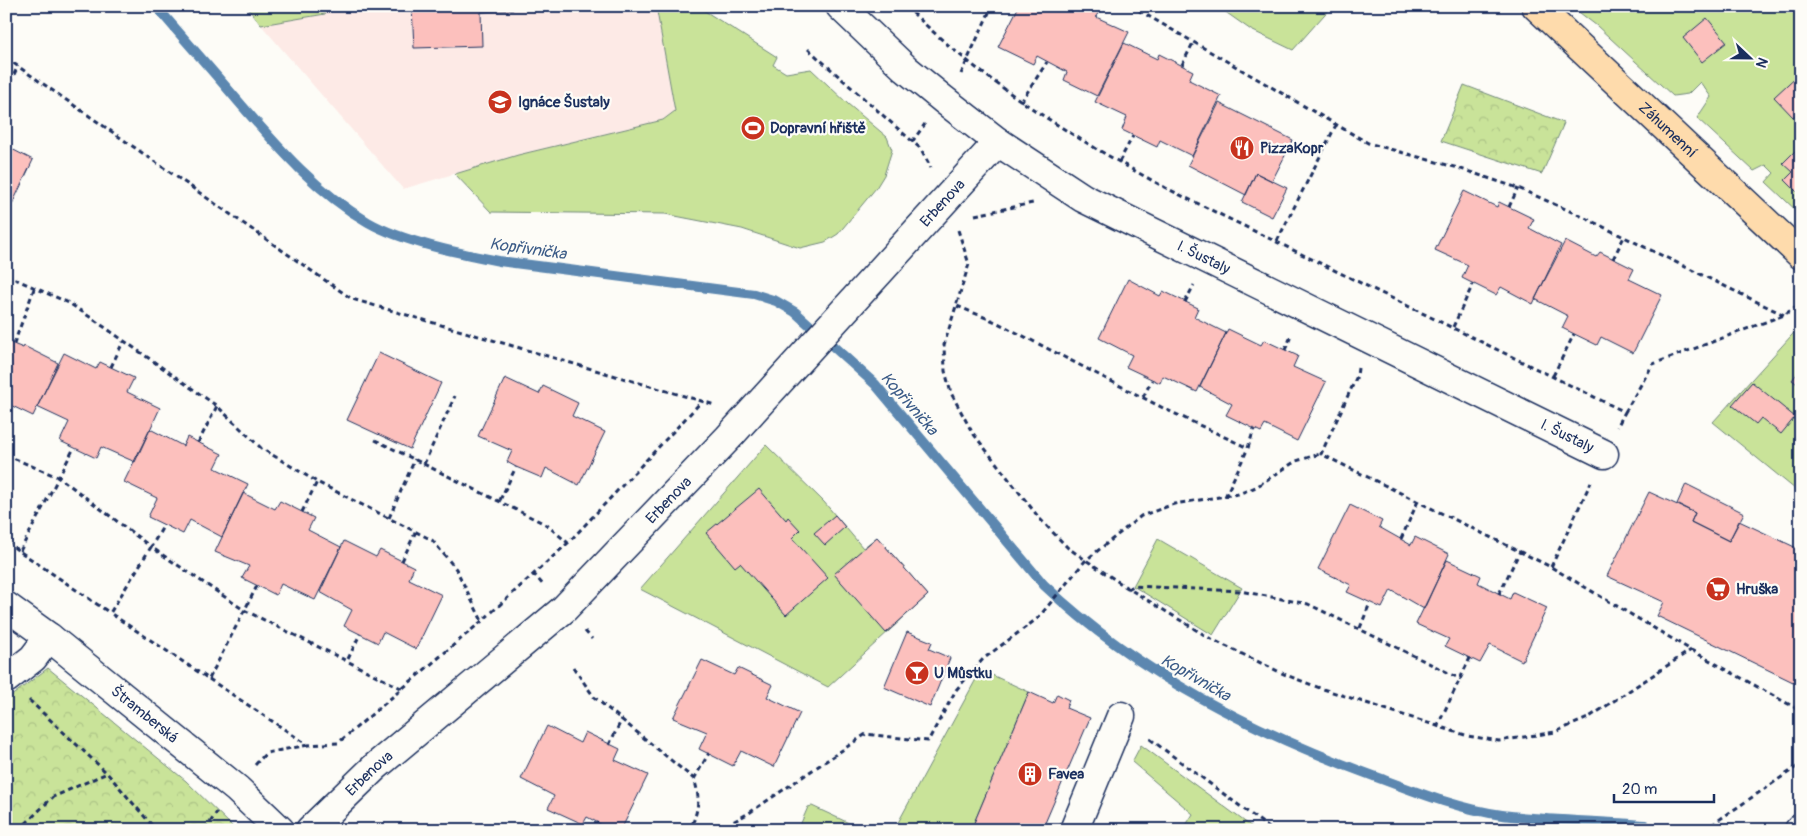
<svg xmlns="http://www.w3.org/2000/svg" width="1807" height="836" font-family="Pangolin,sans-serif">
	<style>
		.built { fill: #fdeae6 }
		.green { fill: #c9e399; stroke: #72897c }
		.park { fill: url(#park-crowns); stroke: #72897c }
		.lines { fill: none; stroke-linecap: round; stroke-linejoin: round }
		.stream { stroke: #5b87b0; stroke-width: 10 }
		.building { fill: #fcc0bd; stroke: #1b2f5e }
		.minor-casing { stroke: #1b2f5e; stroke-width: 31 }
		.major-casing { stroke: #1b2f5e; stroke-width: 31 }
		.path { stroke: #1b2f5e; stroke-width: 3; stroke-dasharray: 5 4; stroke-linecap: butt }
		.minor { stroke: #fdfcf7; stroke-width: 28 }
		.major { stroke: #fedbac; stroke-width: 28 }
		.labels { text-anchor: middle; stroke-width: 4.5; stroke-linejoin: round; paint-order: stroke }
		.poi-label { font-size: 15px; font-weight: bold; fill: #1b2f5e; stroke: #fdfcf7; text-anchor: start }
		.street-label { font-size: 15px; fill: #1b2f5e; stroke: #fdfcf7 }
		.water-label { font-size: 16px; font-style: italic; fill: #3b5b87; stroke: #fdfcf7 }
	</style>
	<defs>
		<pattern id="park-crowns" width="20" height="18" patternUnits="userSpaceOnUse" patternTransform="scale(1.25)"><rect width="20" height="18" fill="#c9e399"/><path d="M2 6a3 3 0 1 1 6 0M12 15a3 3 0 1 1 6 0" fill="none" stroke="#acc386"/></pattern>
	</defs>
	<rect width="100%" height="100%" fill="#fdfcf7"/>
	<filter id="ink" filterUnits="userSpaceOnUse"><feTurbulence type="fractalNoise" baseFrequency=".02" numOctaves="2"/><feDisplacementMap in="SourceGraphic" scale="10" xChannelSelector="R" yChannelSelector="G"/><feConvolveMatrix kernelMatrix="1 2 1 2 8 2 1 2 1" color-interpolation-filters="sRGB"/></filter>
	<g filter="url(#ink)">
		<path class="built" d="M329,6H656L675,111L663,120L518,155L403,189L261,25L325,14Z"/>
		<path class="green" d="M246,6H329L325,14L261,25Z
			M656,6H697L777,57L773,65L786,73L811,69L848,104L887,137L892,150L884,175L876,188L838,234L825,242L800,248L742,229L665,214L491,212L455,174L518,155L663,120L675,111Z
			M1217,6H1332L1293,50L1251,30Z
			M1571,6H1801V215L1766,182L1774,173L1766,165L1754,171L1697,118L1711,97L1700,82L1688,94L1673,96L1597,26Z
			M1801,325V494L1713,422Z
			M766,445L824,502L863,548L877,537L928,595L828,687L640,589Z
			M1158,539L1242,588L1213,635L1133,586Z
			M981,670L1029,692L971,830H894Z
			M1141,745L1256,830H1183L1193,814L1132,762Z
			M812,806L864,830H798L808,807Z"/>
		<path class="park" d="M1464,85L1564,123L1542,174L1441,141Z
			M48,668L186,781L236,830H6V700Z"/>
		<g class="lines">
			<path class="stream" d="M156,6C183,38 211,69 238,101C277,146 316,192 368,222C403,242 459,253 499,261L754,294L776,301L795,312L875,384L1044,585C1139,675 1258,734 1379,778C1419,793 1460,809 1502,815C1549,821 1598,821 1645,825"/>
		</g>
		<path class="building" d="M412,6H513V10L481,12L482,46L414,48Z
			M1019,6H1047L1057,11L1059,6H1094L1100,9L1096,17L1129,32L1097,96L1064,80L1067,72L1037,56L1033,64L998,47Z
			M1707,18L1727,42L1702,62L1683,38Z
			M1124,43L1157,59L1159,54L1193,71L1189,80L1221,96L1192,156L1160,140L1157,147L1122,130L1127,117L1095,102Z
			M1801,72V110L1793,117L1774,97Z
			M1219,103L1293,140L1272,181L1256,173L1246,195L1188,165Z
			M6,146L33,160L6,217Z
			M1799,147L1801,149V196L1785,180L1793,172L1783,163Z
			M1256,173L1287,188L1272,217L1242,202Z
			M1464,191L1497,207L1499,202L1534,219L1529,228L1561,245L1533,304L1501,287L1496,295L1462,278L1468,265L1435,250Z
			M1565,241L1596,257L1600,252L1634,269L1629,279L1662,295L1633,353L1601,337L1597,345L1562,328L1568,316L1535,299Z
			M1128,279L1160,296L1163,291L1198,308L1194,317L1226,333L1197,392L1163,376L1160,383L1126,367L1132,355L1099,338Z
			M1228,329L1261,345L1264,340L1298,356L1293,367L1326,382L1297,441L1265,425L1261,432L1226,415L1232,404L1200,387Z
			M6,341L23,348L24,346L58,363L33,416L6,403Z
			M64,353L96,369L100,362L134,378L127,392L160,408L135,462L101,447L96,458L60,441L69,422L37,407Z
			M379,353L441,383L410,449L347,420Z
			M1801,369V387L1792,380Z
			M505,378L539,394L543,386L578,403L572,416L605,432L579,485L546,468L542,478L516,467L507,462L512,451L478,436Z
			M1752,382L1795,417L1781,434L1761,418L1756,424L1732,405Z
			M150,429L183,446L187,437L222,454L215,468L248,484L222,537L190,520L183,534L148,517L157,498L124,482Z
			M1686,484L1744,513L1729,541L1691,522L1695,513L1677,504Z
			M759,489L786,520L788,517L800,530L792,538L828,578L786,615L740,563L735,567L706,533Z
			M1649,492L1695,513L1691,522L1729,541L1739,521L1801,550V666L1793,682L1657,616L1664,602L1607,576Z
			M243,493L275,509L280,501L314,518L308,530L341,547L315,600L281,584L276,595L242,578L249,566L215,552Z
			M1350,505L1382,521L1379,527L1411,545L1415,537L1449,554L1424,609L1391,590L1382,608L1347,592L1351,585L1318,569Z
			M835,515L845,527L825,545L814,533Z
			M877,537L928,595L886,633L834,574Z
			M344,541L376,557L380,550L414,567L409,579L442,595L416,649L383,632L378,643L344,626L352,610L320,592Z
			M1447,560L1481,576L1478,583L1510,599L1513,592L1547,608L1522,661L1490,645L1480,663L1445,646L1449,639L1416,624Z
			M907,632L932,642L929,649L950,658L930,707L884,687Z
			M702,660L734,675L738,668L773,685L767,697L800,713L774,767L741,751L733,766L699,749L707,732L673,718Z
			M1801,666V686L1793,682Z
			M1029,692L1053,703L1057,694L1069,700L1066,708L1090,718L1042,830H971Z
			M547,726L580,743L585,732L620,749L615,760L648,775L621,830H612L587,817L583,824L548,808L554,796L521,779Z"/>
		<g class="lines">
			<defs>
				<g id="minor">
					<path id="s1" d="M840,6L906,69L944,100L998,142L1083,198L1604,454"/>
					<path id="s2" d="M6,606L49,637L237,789L280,830"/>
					<path d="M6,679L33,658L49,637"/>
					<path id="s3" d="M310,830L376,766L564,609L728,438L998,142"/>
					<path d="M1074,830L1121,716"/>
					<path d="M1799,830L1801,828"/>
				</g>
				<g id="major">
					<path id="s4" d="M1536,6L1801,255"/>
				</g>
			</defs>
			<use href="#minor" class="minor-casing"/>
			<use href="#major" class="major-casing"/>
			<path class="path" d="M906,6C982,82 1072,137 1166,188L1625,412L1617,427
				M1131,6L1368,143L1458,168L1518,188L1581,216L1784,315
				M808,49L921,149L931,168
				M6,58L352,299L715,405
				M1182,65L1193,43
				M961,74L992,6
				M6,91L18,66
				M1021,102L1047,62
				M912,142L925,124
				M1119,162L1133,136
				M1509,207L1518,188
				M975,215L1033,203
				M958,230L969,264L944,345L945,371L951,393L972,432L1040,519L1068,548L1126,587L1211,639L1286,675L1320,688L1468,736L1499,741L1555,732L1588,718L1691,650
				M1277,241L1336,125
				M1613,259L1624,237
				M6,275L69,303L90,317L217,406L261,448L317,482L432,540L456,569L482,621
				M1185,302L1194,285
				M957,306L996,322L1165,409L1248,448
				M1453,327L1473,284
				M14,344L35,286
				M1285,350L1292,334
				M111,367L123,342
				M1358,368L1357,376L1321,454L1551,567L1691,650L1801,711
				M1553,376L1574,334
				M1143,397L1152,380
				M1625,412L1653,364L1784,315L1801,303
				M375,440L547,525L568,543
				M198,443L217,406
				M6,455L60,478L151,547L164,525
				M424,464L455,396
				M1225,497L1248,448L1254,429
				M500,500L516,467
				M302,512L317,482
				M389,518L415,459
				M1401,539L1418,501
				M6,542L110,613
				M20,551L74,448
				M402,561L416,531
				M1551,567L1591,482
				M533,573L544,586
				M257,586L209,679L110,613L151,547L244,610L403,689
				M1128,589L1133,586L1240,591L1308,604L1461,679
				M1499,594L1520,551
				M1360,628L1370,603
				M585,631L592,639
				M348,659L360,634
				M573,667L594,697L694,779C701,799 698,811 690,830
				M209,679L308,745L338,743L482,621L568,543L702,401
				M29,700L107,773L156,830
				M1437,727L1470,658
				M1150,739L1272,830
				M609,745L622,719
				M255,765L266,753L308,745
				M694,779L709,753
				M19,830L53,797L107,773
				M205,830L217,812
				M718,830L749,813L866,734L928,741L956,690L983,659L1038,618L1085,561L1141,516L1174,504L1238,494L1256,487L1296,461L1320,454
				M1704,830L1801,764"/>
			<use href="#minor" class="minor"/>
			<use href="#major" class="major"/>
		</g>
	</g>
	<defs>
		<symbol id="school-disc" viewBox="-11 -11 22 22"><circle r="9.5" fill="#c8321e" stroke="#fdfcf7"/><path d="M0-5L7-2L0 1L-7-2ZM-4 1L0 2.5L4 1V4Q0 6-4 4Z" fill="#fff"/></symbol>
		<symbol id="stadium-disc" viewBox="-11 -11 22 22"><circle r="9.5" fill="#c8321e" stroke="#fdfcf7"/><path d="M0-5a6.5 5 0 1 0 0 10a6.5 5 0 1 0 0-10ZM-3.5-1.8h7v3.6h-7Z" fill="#fff"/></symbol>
		<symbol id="restaurant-disc" viewBox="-11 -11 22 22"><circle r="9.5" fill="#c8321e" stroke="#fdfcf7"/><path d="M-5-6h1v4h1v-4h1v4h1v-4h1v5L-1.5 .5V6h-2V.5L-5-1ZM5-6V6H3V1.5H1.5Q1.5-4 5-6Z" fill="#fff"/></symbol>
		<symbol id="supermarket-disc" viewBox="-11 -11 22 22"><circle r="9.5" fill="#c8321e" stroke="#fdfcf7"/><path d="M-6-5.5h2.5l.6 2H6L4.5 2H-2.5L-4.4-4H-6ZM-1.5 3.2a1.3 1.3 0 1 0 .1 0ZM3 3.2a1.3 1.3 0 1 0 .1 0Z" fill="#fff"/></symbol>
		<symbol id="bar-disc" viewBox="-11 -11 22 22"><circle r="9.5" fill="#c8321e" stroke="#fdfcf7"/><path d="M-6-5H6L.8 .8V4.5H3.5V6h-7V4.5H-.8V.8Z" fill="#fff"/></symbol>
		<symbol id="building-disc" viewBox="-11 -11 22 22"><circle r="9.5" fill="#c8321e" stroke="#fdfcf7"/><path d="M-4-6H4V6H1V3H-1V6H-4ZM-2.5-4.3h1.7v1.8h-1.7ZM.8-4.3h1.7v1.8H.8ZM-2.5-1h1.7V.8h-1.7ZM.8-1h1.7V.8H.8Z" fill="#fff"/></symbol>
	</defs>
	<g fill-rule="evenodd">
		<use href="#school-disc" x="486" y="88" width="28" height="28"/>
		<use href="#stadium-disc" x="739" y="114" width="28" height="28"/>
		<use href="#restaurant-disc" x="1228" y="134" width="28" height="28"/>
		<use href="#supermarket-disc" x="1704" y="575" width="28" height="28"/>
		<use href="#bar-disc" x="903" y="659" width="28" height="28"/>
		<use href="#building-disc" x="1016" y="760" width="28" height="28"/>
	</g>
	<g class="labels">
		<g class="poi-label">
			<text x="518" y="107">Ignáce Šustaly</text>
			<text x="770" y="133">Dopravní hřiště</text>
			<text x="1260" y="153">PizzaKopr</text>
			<text x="1736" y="594">Hruška</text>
			<text x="934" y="678">U Můstku</text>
			<text x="1048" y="779">Favea</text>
		</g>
		<g class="street-label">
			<text dy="5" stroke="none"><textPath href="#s4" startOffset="181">Záhumenní</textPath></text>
			<text dy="5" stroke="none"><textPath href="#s3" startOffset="892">Erbenova</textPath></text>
			<text dy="5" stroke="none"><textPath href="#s1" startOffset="445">I. Šustaly</textPath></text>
			<text dy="5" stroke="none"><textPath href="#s1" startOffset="850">I. Šustaly</textPath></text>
			<text dy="5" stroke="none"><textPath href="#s3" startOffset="488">Erbenova</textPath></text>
			<text dy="5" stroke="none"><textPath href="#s2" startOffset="176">Štramberská</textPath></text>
			<text dy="5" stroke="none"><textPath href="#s3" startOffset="82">Erbenova</textPath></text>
		</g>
		<g class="water-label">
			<text transform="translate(528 248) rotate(8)" y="6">Kopřivnička</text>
			<text transform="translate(910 403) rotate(49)" y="6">Kopřivnička</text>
			<text transform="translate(1196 677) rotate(30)" y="6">Kopřivnička</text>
		</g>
	</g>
	<rect width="1807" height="836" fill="none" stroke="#fdfcf7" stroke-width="25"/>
	<rect x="12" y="12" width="1782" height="811" fill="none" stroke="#1b2f5e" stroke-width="2" filter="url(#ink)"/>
	<g transform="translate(1750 58) rotate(112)" stroke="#fdfcf7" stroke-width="4" paint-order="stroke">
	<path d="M0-4L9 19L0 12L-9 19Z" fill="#1b2f5e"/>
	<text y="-8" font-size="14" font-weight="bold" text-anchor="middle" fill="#1b2f5e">N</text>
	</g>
	<path d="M1614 794v8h100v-8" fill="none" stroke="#1b2f5e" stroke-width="2.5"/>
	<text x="1622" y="794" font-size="15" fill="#1b2f5e" stroke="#fdfcf7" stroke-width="4" paint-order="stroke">20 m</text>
</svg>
